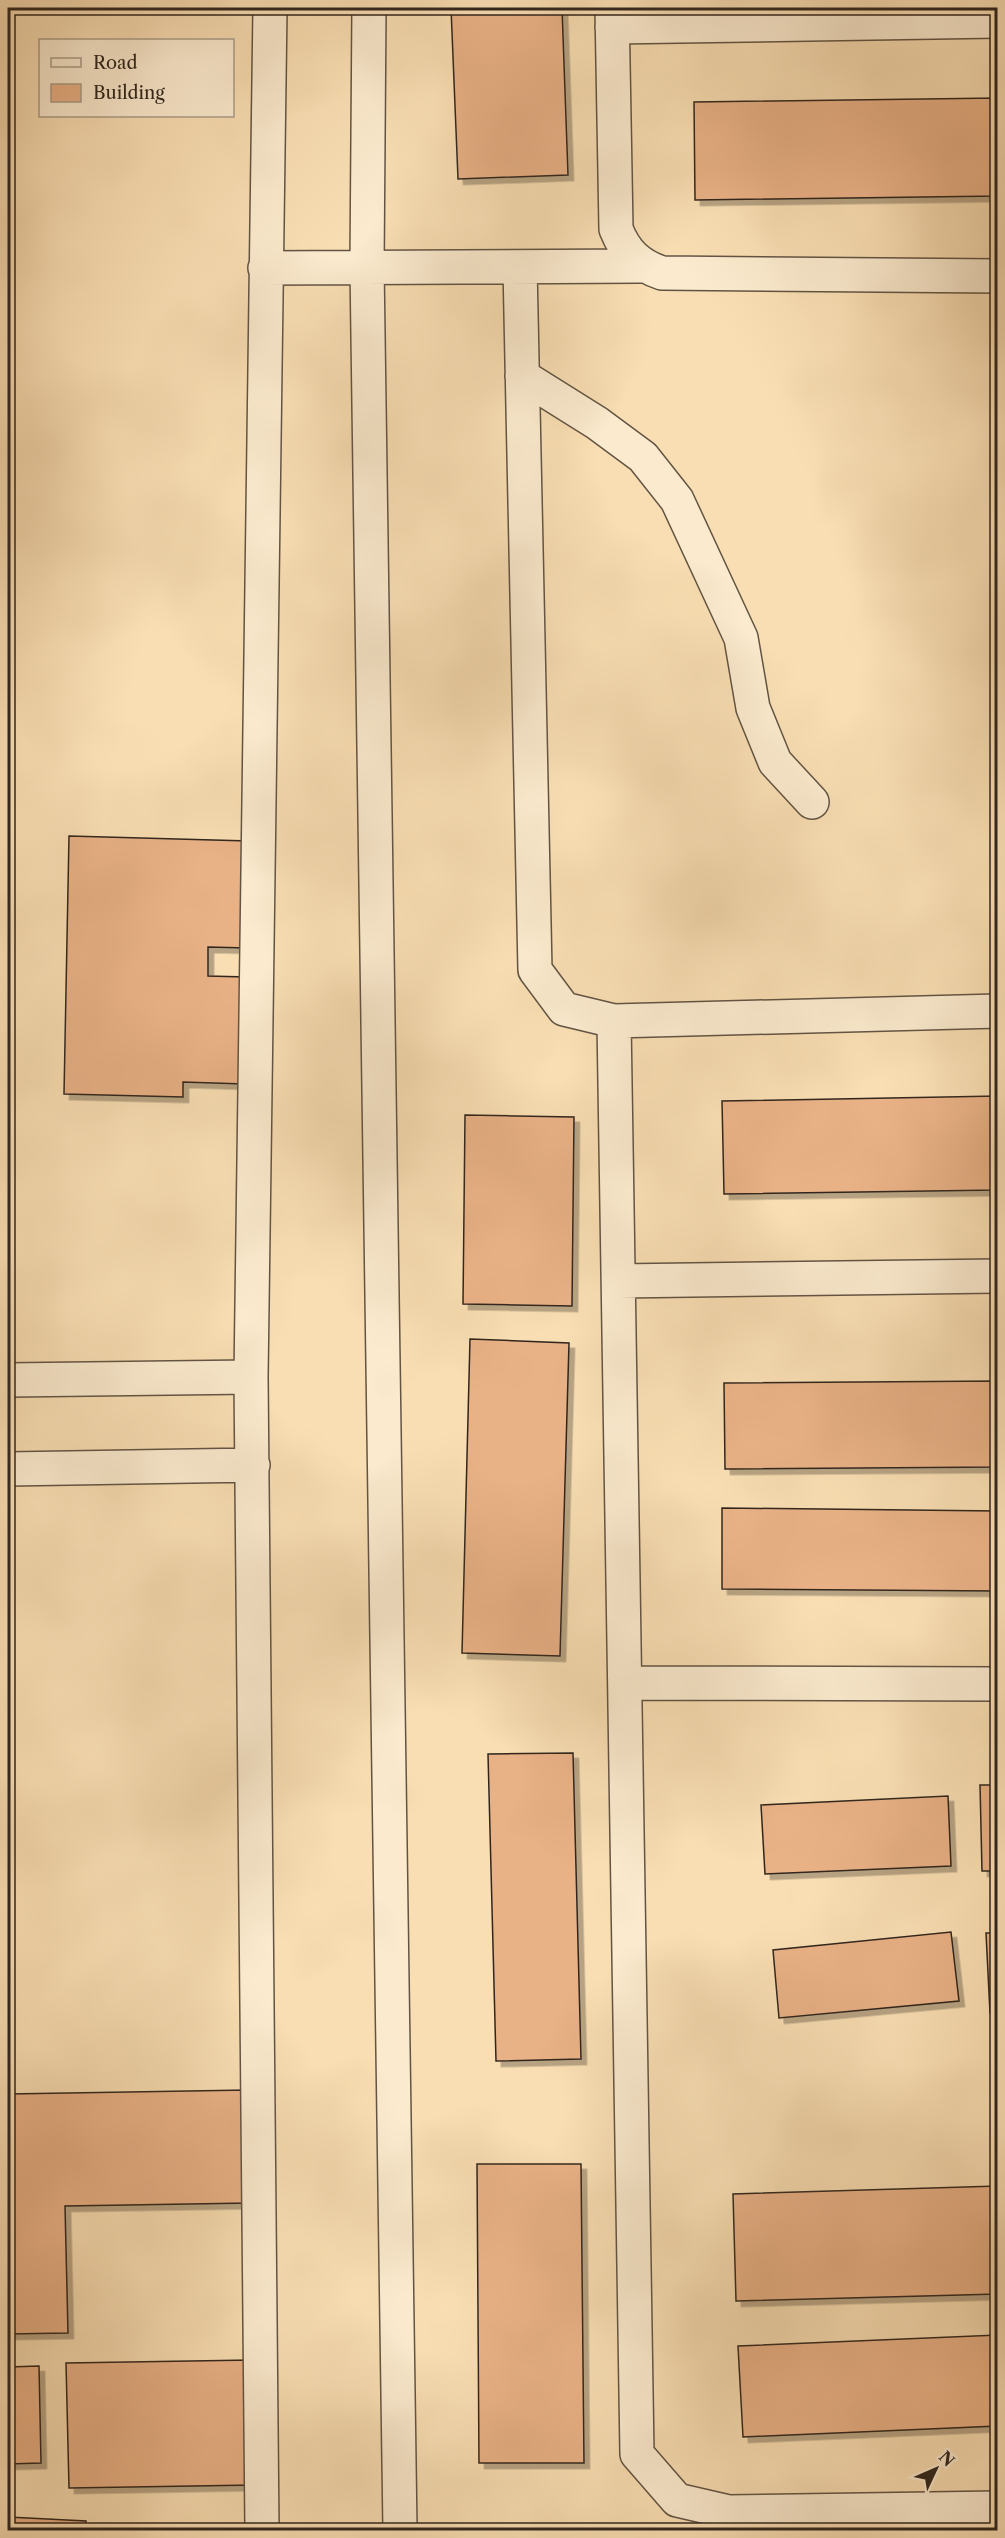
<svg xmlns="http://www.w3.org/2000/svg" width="1005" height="2538" font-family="'Libre Caslon Text',serif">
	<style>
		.building { fill: #e9b186; stroke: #30261e; stroke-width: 1.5; filter: url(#shadow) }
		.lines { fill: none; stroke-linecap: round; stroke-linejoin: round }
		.minor-casing { stroke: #625443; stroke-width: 36 }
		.minor { stroke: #fbeace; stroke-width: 33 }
	</style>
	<defs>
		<filter id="shadow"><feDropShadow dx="5.5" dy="5.5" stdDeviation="0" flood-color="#0004"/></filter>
	</defs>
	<rect width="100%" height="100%" fill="#f9deb3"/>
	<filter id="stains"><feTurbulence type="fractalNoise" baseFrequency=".00333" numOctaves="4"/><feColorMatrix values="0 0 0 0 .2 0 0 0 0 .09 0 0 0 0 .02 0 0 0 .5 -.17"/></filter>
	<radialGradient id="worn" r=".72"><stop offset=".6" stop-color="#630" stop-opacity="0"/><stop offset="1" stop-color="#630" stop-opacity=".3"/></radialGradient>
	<path class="building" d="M451,8H562L568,175L458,179Z
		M998,98V196L695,200L694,102Z
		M69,836L249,841L247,948L208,947V976L246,977L244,1084L183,1082V1097L64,1094Z
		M998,1096V1190L724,1194L722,1101Z
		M465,1115L574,1117L572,1306L463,1304Z
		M470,1339L569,1343L560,1656L462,1653Z
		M998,1381V1467L725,1469L724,1383Z
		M722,1508L998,1511V1591L722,1589Z
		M573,1753L581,2059L496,2061L488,1754Z
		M980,1785H998V1871H982Z
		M948,1796L951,1866L765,1874L761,1805Z
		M951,1932L959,2001L779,2018L773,1950Z
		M986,1933H998V2013H990Z
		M248,2090L251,2203L65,2206L68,2333L8,2334V2094Z
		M477,2164H581L584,2463H479Z
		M998,2186V2294L736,2301L733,2194Z
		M998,2335V2426L743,2437L738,2346Z
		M252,2360L255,2485L69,2488L66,2363Z
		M39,2366L41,2463L8,2464V2367Z
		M8,2517L86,2521L85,2530H8Z"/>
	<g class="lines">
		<defs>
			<path id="minor" d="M369,8L367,267L400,2530
				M612,8L616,229C625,252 638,265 662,273L998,276
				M612,27L998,21
				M520,267L535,970L564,1009L614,1021L998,1011
				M265,268L641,266
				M522,376L597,423L643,457L677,500L741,638L753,708L775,762L812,802
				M614,1021L637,2454L677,2500L729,2512L998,2508
				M619,1281L998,1276
				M8,1380L251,1377
				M8,1469L253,1465
				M625,1683L998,1684
				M262,2530L251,1377L270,8"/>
		</defs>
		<use href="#minor" class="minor-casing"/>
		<use href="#minor" class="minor"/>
	</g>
	<rect width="1005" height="2538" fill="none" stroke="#f9deb3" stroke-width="30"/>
	<rect x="9" y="9" width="987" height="2520" fill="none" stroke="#30261e" stroke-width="3"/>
	<rect x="15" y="15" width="975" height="2508" fill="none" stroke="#30261e" stroke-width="1.5"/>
	<rect x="39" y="39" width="195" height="78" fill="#fbeace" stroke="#aa9c88" stroke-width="1.5"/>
	<rect x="51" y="58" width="30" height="9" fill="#fbeace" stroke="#aa9c88" stroke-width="1.5"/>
	<text x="93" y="69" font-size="18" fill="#30261e">Road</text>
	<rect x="51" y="84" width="30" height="18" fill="#e9b186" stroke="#aa9c88" stroke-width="1.5"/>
	<text x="93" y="99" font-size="18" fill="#30261e">Building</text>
	<g transform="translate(936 2469) rotate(46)" stroke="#fbeace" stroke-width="4.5" paint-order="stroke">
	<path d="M0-4.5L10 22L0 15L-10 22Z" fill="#30261e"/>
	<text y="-9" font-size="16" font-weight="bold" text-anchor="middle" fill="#30261e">N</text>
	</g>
	<rect width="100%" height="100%" filter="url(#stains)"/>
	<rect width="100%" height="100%" fill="url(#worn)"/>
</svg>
